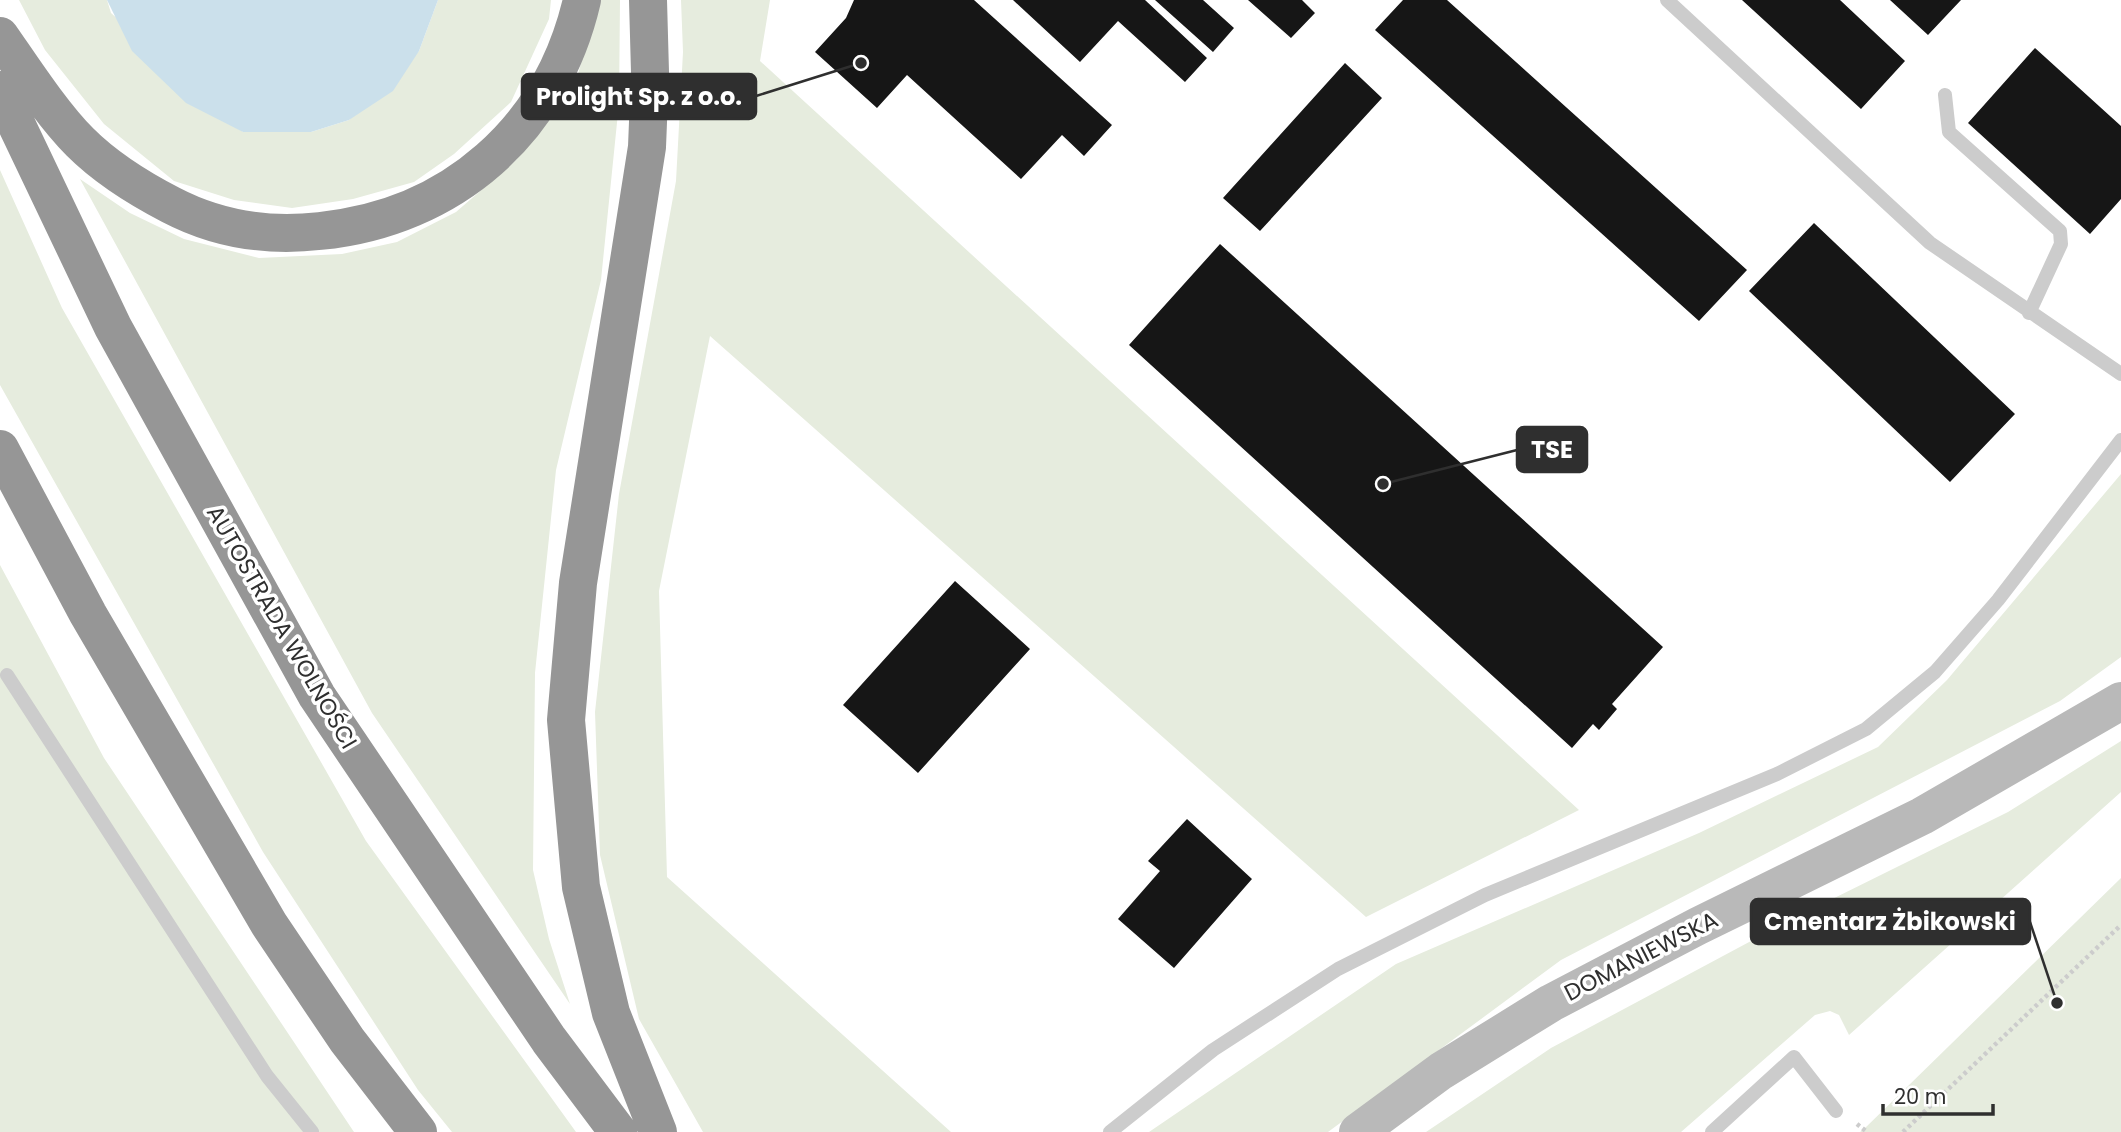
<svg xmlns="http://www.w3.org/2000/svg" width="2121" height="1132" font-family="Poppins,sans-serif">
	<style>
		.green { fill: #e6ecde }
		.water { fill: #cbe0eb }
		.building { fill: #161616 }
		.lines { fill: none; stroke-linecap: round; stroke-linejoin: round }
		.path { stroke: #ccc; stroke-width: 4.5; stroke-dasharray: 3.5 3.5; stroke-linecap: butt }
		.service { stroke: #ccc; stroke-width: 14 }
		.secondary { stroke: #b9b9b9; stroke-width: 38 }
		.motorway { stroke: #969696; stroke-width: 38 }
		.labels { text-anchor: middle; stroke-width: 7; stroke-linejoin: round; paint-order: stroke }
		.street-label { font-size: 23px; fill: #2f2f2f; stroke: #fff }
		.leader { fill: none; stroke: #2f2f2f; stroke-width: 2.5 }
		.callout-dot { fill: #2f2f2f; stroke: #fff; stroke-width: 2.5 }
		.callout { fill: #2f2f2f; stroke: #2f2f2f; stroke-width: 2.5 }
		.callout-label { font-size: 24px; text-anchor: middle; font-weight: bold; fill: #fff }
	</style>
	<rect width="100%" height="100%" fill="#fff"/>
	<path class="green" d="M19,0H107L111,13L243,132H311L349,120L419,51L438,0H551L549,19L511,102L454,154L414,182L353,199L292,208L234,200L174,181L104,124L45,50Z
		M598,0H620L619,103L601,280L556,470L535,673L533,870L549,939L570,1004L372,713L80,179L130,213L184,239L259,258L342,254L397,242L456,212L516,160L574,89Z
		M681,0H770L760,61L1579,810L1366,917L710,336L659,591L667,877L951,1132H703L639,1019L600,855L595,712L619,494L676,181L683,52Z
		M0,170L62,308L366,841L576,1132H452L418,1090L263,852L0,385Z
		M2121,474V657L2060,701L1561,960L1328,1132H1149L1396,964L1699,833L1878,747L1947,680Z
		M0,565L104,758L354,1132H0Z
		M2121,741V792L1849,1035L1839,1015L1830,1011L1815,1015L1681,1132H1426L1551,1048L1796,917L2008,812Z
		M2121,878V1132H1860L1864,1129Z"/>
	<path class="water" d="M107,0H438L419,51L393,91L349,120L311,132H243L186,103L132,51Z"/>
	<path class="building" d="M854,0H974L1112,125L1084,156L1062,135L1021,179L907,75L877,108L815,52L846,18Z
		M1013,0H1145L1207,58L1185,82L1118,21L1080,62Z
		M1155,0H1203L1234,28L1213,52Z
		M1248,0H1302L1315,13L1291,38Z
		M1403,0H1447L1747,270L1699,321L1375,30Z
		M1742,0H1840L1905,61L1861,109Z
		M1890,0H1961L1928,35Z
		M2035,48L2121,126V199L2090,234L1968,123Z
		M1345,63L1382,98L1260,231L1223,198Z
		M1814,223L2015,414L1950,482L1749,291Z
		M1220,244L1663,647L1612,704L1617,709L1599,730L1593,724L1572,748L1129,345Z
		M955,581L1030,649L918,773L843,705Z
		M1187,819L1252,879L1174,968L1118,919L1160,871L1148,861Z"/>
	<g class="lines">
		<path class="path" d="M1857,1124L1867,1132
			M1903,1132L2121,925"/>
		<path class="service" d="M1667,0L1930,243L2121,374
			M1945,95L1949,132L2060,231L2061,244L2029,313
			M7,675L267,1076L312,1132
			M1110,1132L1213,1050L1338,969L1485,895L1777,774L1866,729L1935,672L1998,600L2121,440
			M1712,1132L1794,1057L1836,1111"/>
		<path class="secondary" d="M1358,1132L1441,1071L1551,1003L1698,926L1922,816L2121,701"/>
		<path class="motorway" d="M648,0L650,72L647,147L578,583L566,720L581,887L611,1013L658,1132
			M0,36C23,69 52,114 80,142C104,166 140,189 171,205C217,229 268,237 320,231C452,218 552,130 582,0
			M0,90L113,327L317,696L549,1040L618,1132
			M0,449L88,614L269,924L347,1040L418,1132"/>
	</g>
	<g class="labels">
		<g class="street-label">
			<text transform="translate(282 627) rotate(60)" y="8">AUTOSTRADA WOLNOŚCI</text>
			<text transform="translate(1641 956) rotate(-27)" y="8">DOMANIEWSKA</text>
		</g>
	</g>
	<path class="leader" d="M861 63L756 96M1383 484L1517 450M2057 1003L2030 922"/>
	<g class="callout-dot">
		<circle cx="861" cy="63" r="7"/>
		<circle cx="1383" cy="484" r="7"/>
		<circle cx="2057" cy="1003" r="7"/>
	</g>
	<g class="callout">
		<rect x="522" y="74" width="234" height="45" rx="7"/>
		<rect x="1517" y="427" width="70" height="45" rx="7"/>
		<rect x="1751" y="899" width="279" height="45" rx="7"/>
	</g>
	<g class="callout-label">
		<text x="639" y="105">Prolight Sp. z o.o.</text>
		<text x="1552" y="458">TSE</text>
		<text x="1890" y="930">Cmentarz Żbikowski</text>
	</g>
	<path d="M1883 1104v10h110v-10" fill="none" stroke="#2f2f2f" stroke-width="3.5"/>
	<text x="1894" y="1104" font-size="21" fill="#2f2f2f" stroke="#ffffff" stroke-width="5" paint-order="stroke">20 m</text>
</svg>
